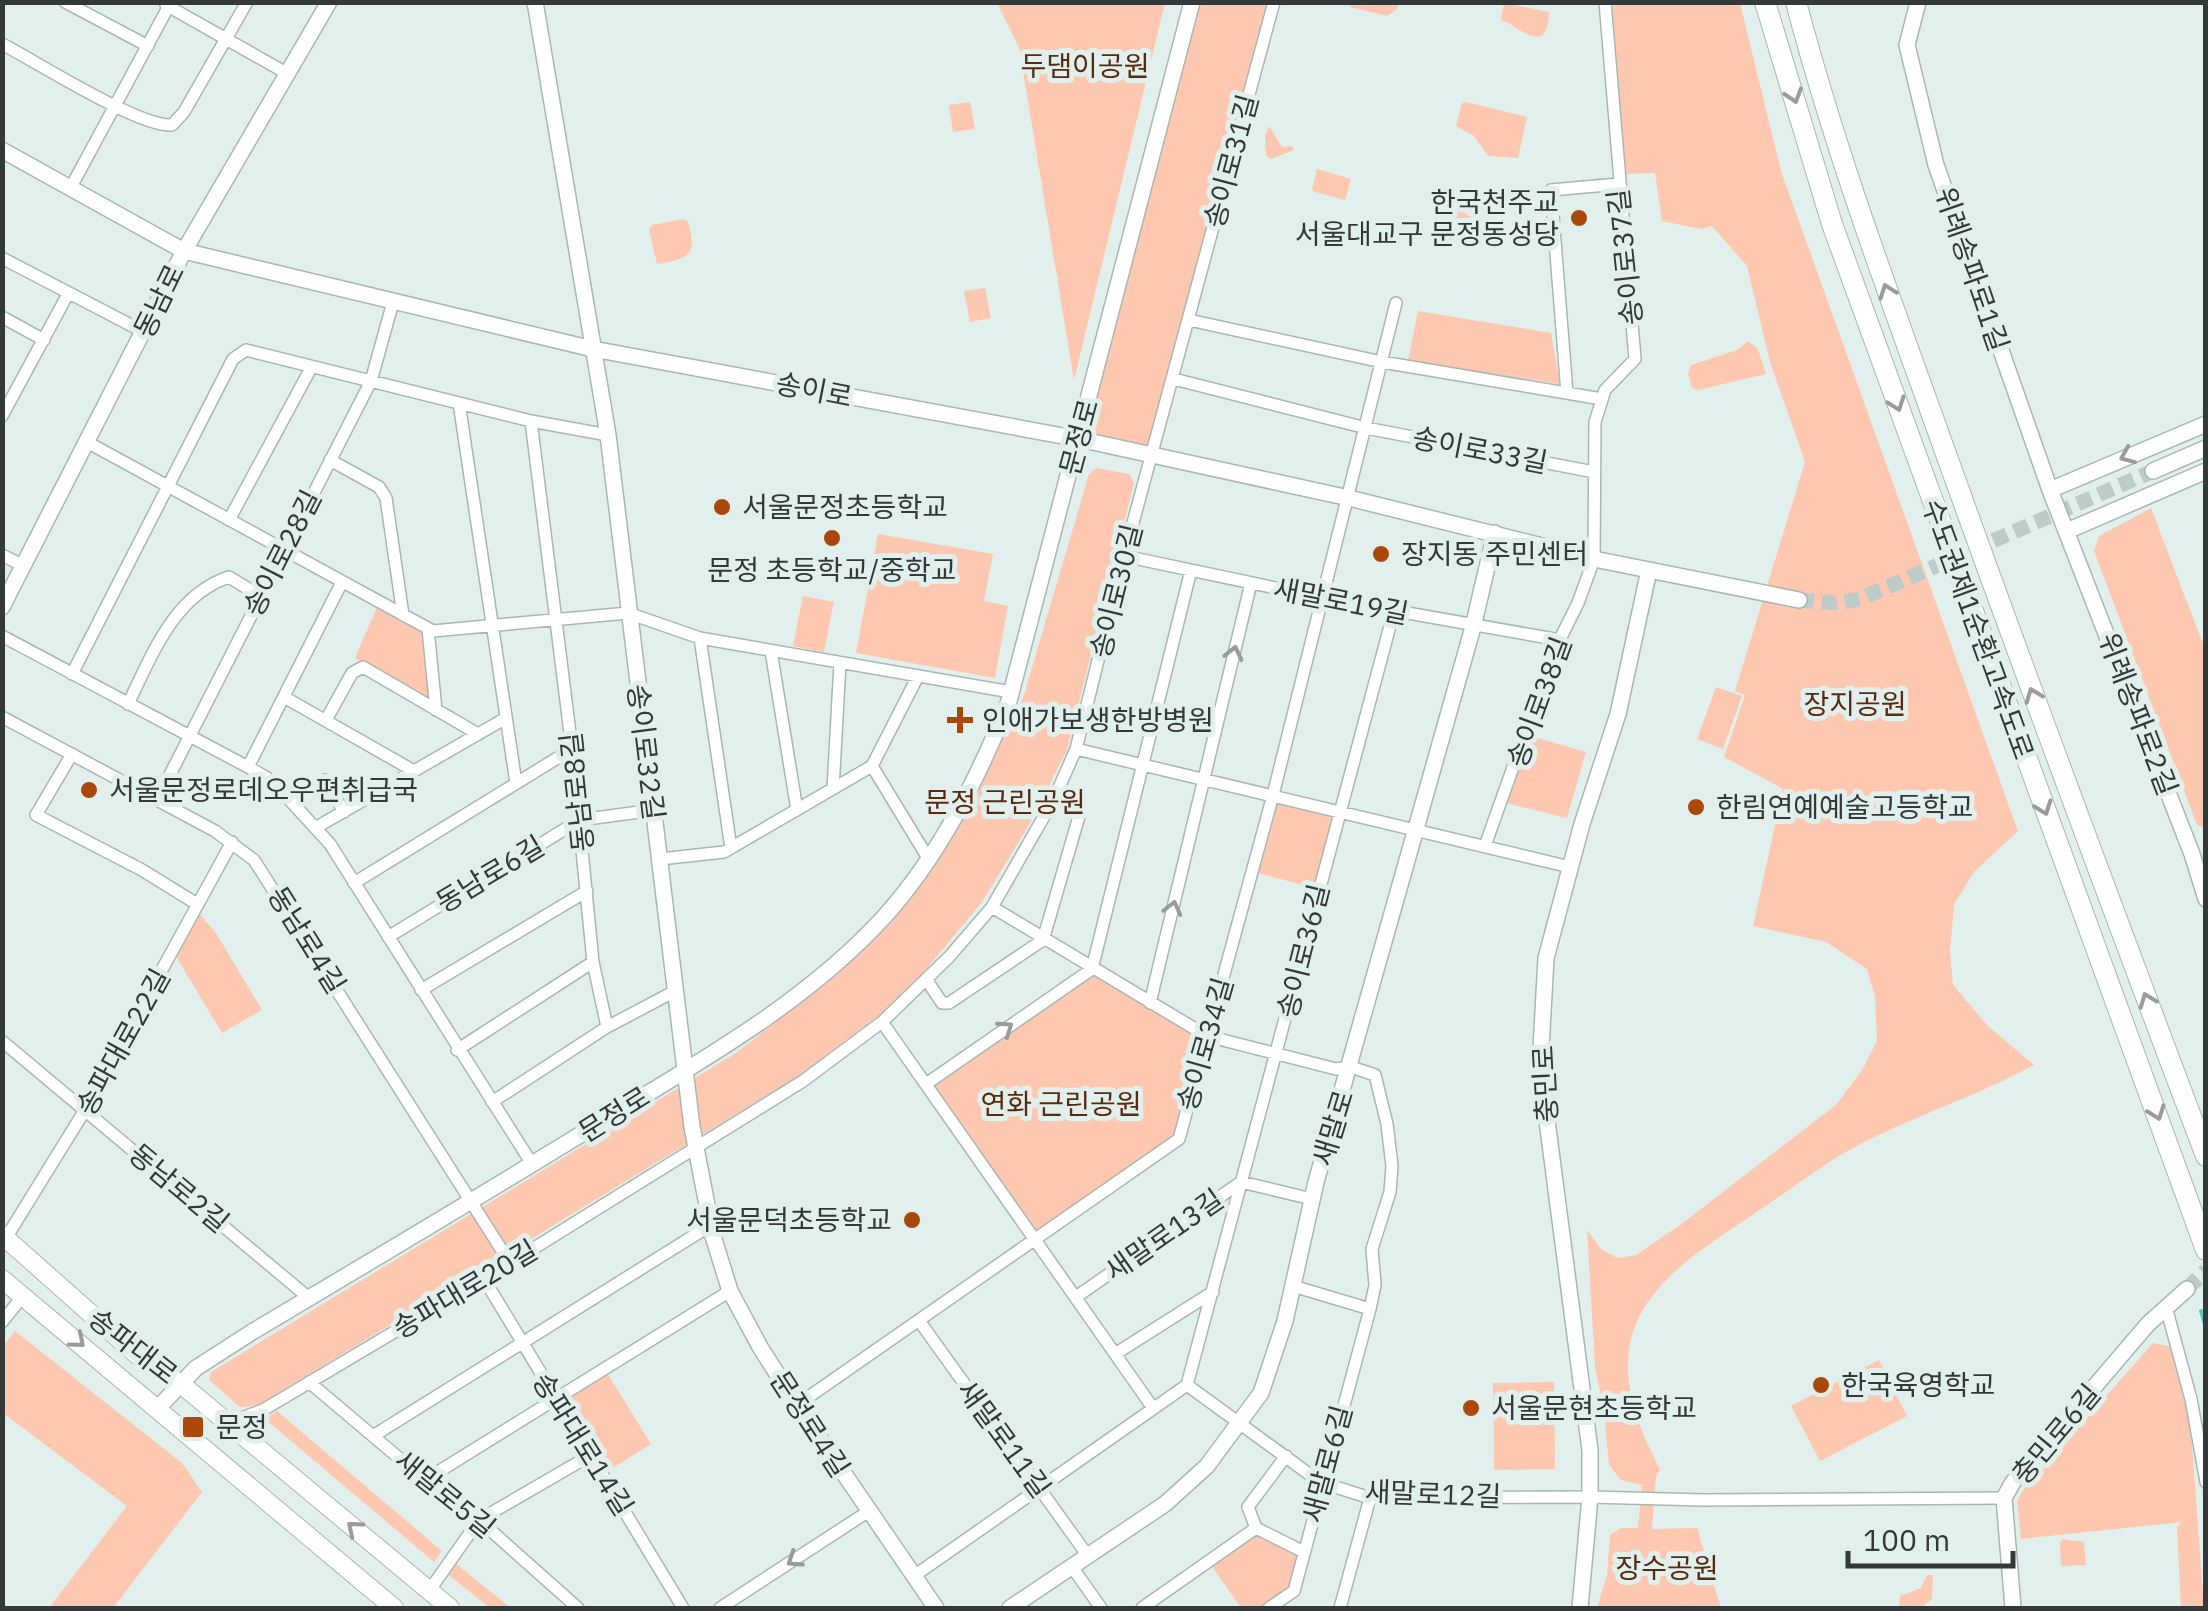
<svg xmlns="http://www.w3.org/2000/svg" width="2208" height="1611" font-family="'IBM Plex Sans','Noto Sans KR',sans-serif">
	<style>
		.green { fill: #fec7af }
		.lines { fill: none; stroke-linecap: round; stroke-linejoin: round }
		.stream { stroke: #56ccbe; stroke-width: 4 }
		.secondary-tunnel { stroke: #bfcbc9; stroke-width: 15; stroke-dasharray: 15 8; stroke-linecap: butt }
		.street-casing { stroke: #a9b7b4; stroke-width: 14 }
		.secondary-casing { stroke: #a9b7b4; stroke-width: 18 }
		.primary-casing { stroke: #a9b7b4; stroke-width: 20 }
		.highway-casing { stroke: #a9b7b4; stroke-width: 22 }
		.street { stroke: #fff; stroke-width: 11 }
		.secondary { stroke: #fff; stroke-width: 15 }
		.primary { stroke: #fff; stroke-width: 18 }
		.highway { stroke: #fff; stroke-width: 20 }
		.oneway { stroke: #999c9c }
		.poi-dot { fill: #aa480c; stroke: #e2f0ed; stroke-width: 4 }
		.labels { text-anchor: middle; stroke-width: 10; stroke-linejoin: round; paint-order: stroke }
		.park-label { font-size: 28px; fill: #5b290f; stroke: #e2f0ed }
		.street-label { font-size: 28px; fill: #333938; stroke: #e2f0ed }
		.poi-label { font-size: 28px; fill: #333938; stroke: #e2f0ed; text-anchor: start }
	</style>
	<rect width="100%" height="100%" fill="#e2f0ed"/>
	<path class="green" d="M997,3H1165L1074,380L1019,47Z
		M1192,3H1274L1153,455L1079,439Z
		M1351,3V2L1399,3L1397,9L1387,16L1350,7Z
		M1504,3L1549,12C1548,60 1517,24 1501,20Z
		M1612,3H1740L1781,171L2018,831L1974,872L1954,904L1950,952L1953,985L1988,1026L2034,1065C1975,1097 1911,1117 1853,1148C1822,1165 1794,1187 1764,1207C1719,1239 1659,1270 1636,1324C1616,1373 1637,1425 1660,1469L1656,1477L1652,1529L1697,1528L1721,1608H1597L1607,1575L1610,1535L1621,1528H1638L1642,1485L1621,1480L1609,1465L1604,1412L1595,1366L1587,1230L1602,1250L1618,1258L1636,1255L1680,1225L1837,1104L1862,1070L1877,1041L1875,996L1867,969L1826,942L1753,926L1783,789L1724,757L1745,695L1735,691L1805,462L1770,362L1747,266L1712,226L1701,229L1662,221L1655,173L1624,174Z
		M970,102L975,129L953,132L949,105Z
		M1466,102L1527,117L1518,158L1488,156L1474,136L1456,126L1462,103Z
		M1269,126L1282,147L1292,146L1294,150L1271,159L1266,156L1265,136Z
		M1317,169L1351,179L1345,200L1312,191Z
		M1456,206L1477,222L1483,236L1477,244L1472,245L1443,224Z
		M683,219L688,221C697,256 691,258 657,264L649,229L652,225Z
		M985,288L991,318L970,322L964,291Z
		M1418,311L1551,333L1560,384L1408,361Z
		M1748,341L1758,349L1766,374L1698,390L1692,388L1688,374L1691,365L1737,350Z
		M1096,468L1129,474L1134,483L1067,750L1028,827L982,902L922,974L878,1016L797,1077L257,1406L240,1407L209,1380L211,1372L736,1053L831,978L892,922L932,866L1023,698L1089,474Z
		M2151,508L2205,649V828L2197,825L2094,551L2099,536Z
		M878,534L993,554L984,601L1008,606L995,678L856,653Z
		M803,596L834,602L824,652L793,646Z
		M378,605L422,627L429,701L355,658Z
		M1716,687L1742,696L1723,749L1697,739Z
		M1531,736L1586,752L1567,818L1506,803Z
		M1274,799L1337,813L1315,888L1254,872Z
		M199,913L216,933L262,1010L222,1033L174,953Z
		M1091,974L1198,1037L1174,1134L1033,1235L931,1084Z
		M15,1331L182,1463L202,1492L113,1608H49L127,1506L3,1413V1346Z
		M2153,1343L2173,1347L2191,1430L2204,1608H2181L2177,1527L2182,1522L2021,1539L2017,1501L2023,1490Z
		M1879,1360L1907,1416L1820,1461L1791,1406Z
		M607,1373L651,1444L606,1472L562,1401Z
		M1554,1382L1555,1469L1494,1470L1493,1383Z
		M277,1411L442,1551L434,1562L265,1419Z
		M1258,1532L1300,1554L1292,1589L1262,1608H1241L1211,1565Z
		M2062,1539L2084,1542L2086,1565L2061,1566L2060,1543Z
		M454,1562L511,1608H490L446,1573Z
		M1927,1575H1933L1932,1599L1922,1607L1899,1606L1900,1596L1921,1588Z"/>
	<g class="lines">
		<path class="stream" d="M2201,1311L2206,1328"/>
		<path class="secondary-tunnel" d="M1799,600L1834,603L1860,599L2153,471
			M2187,1289L2206,1270"/>
		<defs>
			<path id="street" d="M65,2L148,46
				M166,5L288,74
				M2,44C37,62 138,127 172,125L184,112L247,2
				M71,187L171,2
				M2,258L144,332
				M2,317L44,340
				M1189,320L1382,362L1602,399
				M1174,379L1366,428L1594,472
				M1567,393L1551,190L1618,184
				M459,403L516,783
				M2,416L68,294
				M531,421L572,749L593,962L607,1027
				M87,442L433,631L628,613L700,638L1011,692
				M330,460L379,487L386,498L403,615
				M229,520L311,368
				M2,555L24,566
				M1124,556L1323,598L1560,640
				M428,629L436,710
				M2,636L248,767L269,779L286,796L330,844L532,1164
				M700,638L731,848
				M771,651L797,810
				M72,674L233,359L246,350L531,421L608,435
				M284,697L414,771
				M128,704C152,655 174,595 229,577L260,596
				M2,717L215,831L254,860L510,1263
				M326,720L352,673L363,667L478,734
				M1076,749L1570,867
				M72,754L36,815L142,870L197,904
				M872,766L928,858
				M248,767L342,582
				M325,780L344,812
				M833,789L840,663
				M157,800L371,381L393,302
				M315,828L506,718
				M1485,846L1555,649L1578,603L1594,559L1595,422L1605,390L1635,359L1605,2
				M660,859L724,852L872,766L918,676
				M354,883L572,749
				M992,907L1207,1036L1336,1069L1351,1067L1375,1075L1387,1124L1392,1166L1390,1192L1372,1249L1375,1285L1370,1309
				M388,937L580,820L654,810
				M926,979L942,1003H949L1043,940L1080,813L1074,804L1054,799
				M421,990L587,891
				M1150,1003L1251,583
				M882,1022L1153,1408
				M2,1041L309,1298
				M457,1050L593,962
				M926,1084L1092,969L1191,570
				M492,1102L607,1027L677,990
				M6,1238L85,1110L232,842
				M484,1279L683,1608
				M1076,1297L1241,1182L1312,1199
				M2166,1307L2191,1399L2206,1482
				M2,1322L23,1296
				M920,1322L1088,1556
				M1115,1354L1213,1292
				M309,1382L425,1480L479,1520L578,1608
				M1187,1385L1320,1482L1370,1498L1590,1497L1703,1500L2004,1498
				M797,1405L1179,1139L1273,795L1396,303
				M228,1423L263,1410L510,1263L803,1081L882,1022L949,957L992,907L1054,799L1076,749L1124,556L1274,2
				M373,1436L711,1225
				M425,1480L730,1291
				M1256,1528L1248,1507L1286,1456
				M1072,1567L1101,1608
				M914,1576L1187,1385L1394,611
				M429,1591L479,1520L591,1455
				M720,1608L869,1511
				M1142,1608L1256,1528L1304,1552
				M1269,1608L1294,1591L1370,1309L1293,1286
				M1340,1608L1370,1498"/>
			<path id="secondary" d="M535,2L608,435L692,1127L713,1236L730,1291L760,1347L797,1405L936,1608
				M1918,2L1907,45L1936,165L2050,490L2192,854L2206,899
				M2,150L184,251L593,349L1079,439L1349,498L1594,559L1799,600
				M2153,471L2206,448
				M2050,490L2206,424
				M2067,531L2206,471
				M2,607L184,251L329,2
				M157,1409L196,1368L252,1332C371,1261 491,1190 609,1117C706,1058 807,1001 884,917C940,855 978,778 1009,701L1192,2
				M1010,1608L1165,1504L1207,1466L1261,1393L1285,1321L1316,1182L1473,627L1495,533
				M1580,1608L1590,1497V1450L1540,1067L1546,958L1582,824L1618,714L1649,570
				M2013,1608L2004,1498L2013,1482L2148,1324L2187,1289"/>
			<path id="primary" d="M2,1235L143,1360L181,1384L450,1608
				M2,1279L394,1608"/>
			<path id="highway" d="M1765,2L1832,224L2206,1250
				M1796,2C1835,151 1889,295 1941,440C2027,680 2116,918 2206,1156"/>
		</defs>
		<use href="#street" class="street-casing"/>
		<use href="#secondary" class="secondary-casing"/>
		<use href="#primary" class="primary-casing"/>
		<use href="#highway" class="highway-casing"/>
		<use href="#street" class="street"/>
		<use href="#secondary" class="secondary"/>
		<use href="#primary" class="primary"/>
		<use href="#highway" class="highway"/>
	</g>
	<defs><path id="oneway-chevron" d="M-2-3.5L2.5 0L-2 3.5" fill="none" stroke-width="1.6" stroke-linecap="round" stroke-linejoin="round" transform="scale(2.5)"/></defs>
	<g class="oneway">
		<use href="#oneway-chevron" transform="translate(1794 96) rotate(73)"/>
		<use href="#oneway-chevron" transform="translate(1887 291) rotate(-110)"/>
		<use href="#oneway-chevron" transform="translate(1897 404) rotate(70)"/>
		<use href="#oneway-chevron" transform="translate(2127 456) rotate(157)"/>
		<use href="#oneway-chevron" transform="translate(1234 653) rotate(-77)"/>
		<use href="#oneway-chevron" transform="translate(2033 695) rotate(-111)"/>
		<use href="#oneway-chevron" transform="translate(2044 808) rotate(70)"/>
		<use href="#oneway-chevron" transform="translate(1173 908) rotate(-76)"/>
		<use href="#oneway-chevron" transform="translate(2147 1000) rotate(-111)"/>
		<use href="#oneway-chevron" transform="translate(1006 1028) rotate(-35)"/>
		<use href="#oneway-chevron" transform="translate(2157 1113) rotate(70)"/>
		<use href="#oneway-chevron" transform="translate(78 1341) rotate(40)"/>
		<use href="#oneway-chevron" transform="translate(354 1528) rotate(-140)"/>
		<use href="#oneway-chevron" transform="translate(794 1560) rotate(147)"/>
	</g>
	<g class="poi-dot">
		<circle cx="1579" cy="218" r="10"/>
		<circle cx="722" cy="507" r="10"/>
		<circle cx="832" cy="538" r="10"/>
		<circle cx="1381" cy="554" r="10"/>
		<path d="M955 705h10v10h10v10h-10v10h-10v-10h-10v-10h10z"/>
		<circle cx="89" cy="790" r="10"/>
		<circle cx="1696" cy="807" r="10"/>
		<circle cx="912" cy="1220" r="10"/>
		<circle cx="1821" cy="1385" r="10"/>
		<circle cx="1471" cy="1408" r="10"/>
		<rect x="181" y="1415" width="24" height="24" rx="5"/>
	</g>
	<g class="labels">
		<g class="park-label">
			<text x="1085" y="76">두댐이공원</text>
			<text x="1855" y="714">장지공원</text>
			<text x="1005" y="812">문정 근린공원</text>
			<text x="1061" y="1114">연화 근린공원</text>
			<text x="1667" y="1578">장수공원</text>
		</g>
		<g class="street-label">
			<text transform="translate(1231 161) rotate(-75)" y="10">송이로31길</text>
			<text transform="translate(1625 257) rotate(-96)" y="10">송이로37길</text>
			<text transform="translate(1972 269) rotate(71)" y="10">위례송파로1길</text>
			<text transform="translate(159 301) rotate(-64)" y="10">동남로</text>
			<text transform="translate(814 390) rotate(11)" y="10">송이로</text>
			<text transform="translate(1079 437) rotate(-75)" y="10">문정로</text>
			<text transform="translate(1480 450) rotate(11)" y="10">송이로33길</text>
			<text transform="translate(282 553) rotate(-63)" y="10">송이로28길</text>
			<text transform="translate(1116 591) rotate(-76)" y="10">송이로30길</text>
			<text transform="translate(1341 601) rotate(11)" y="10">새말로19길</text>
			<text transform="translate(1978 629) rotate(70)" y="10">수도권제1순환고속도로</text>
			<text transform="translate(1539 702) rotate(-70)" y="10">송이로38길</text>
			<text transform="translate(2138 714) rotate(69)" y="10">위례송파로2길</text>
			<text transform="translate(646 752) rotate(83)" y="10">송이로32길</text>
			<text transform="translate(577 792) rotate(-96)" y="10">동남로8길</text>
			<text transform="translate(490 874) rotate(-31)" y="10">동남로6길</text>
			<text transform="translate(307 940) rotate(58)" y="10">동남로4길</text>
			<text transform="translate(1303 951) rotate(-76)" y="10">송이로36길</text>
			<text transform="translate(123 1042) rotate(-61)" y="10">송파대로22길</text>
			<text transform="translate(1205 1044) rotate(-74)" y="10">송이로34길</text>
			<text transform="translate(1545 1084) rotate(-93)" y="10">충민로</text>
			<text transform="translate(614 1114) rotate(-32)" y="10">문정로</text>
			<text transform="translate(1333 1128) rotate(-73)" y="10">새말로</text>
			<text transform="translate(179 1188) rotate(40)" y="10">동남로2길</text>
			<text transform="translate(1164 1235) rotate(-35)" y="10">새말로13길</text>
			<text transform="translate(465 1289) rotate(-31)" y="10">송파대로20길</text>
			<text transform="translate(133 1346) rotate(38)" y="10">송파대로</text>
			<text transform="translate(810 1424) rotate(57)" y="10">문정로4길</text>
			<text transform="translate(2056 1434) rotate(-50)" y="10">충민로6길</text>
			<text transform="translate(1004 1439) rotate(54)" y="10">새말로11길</text>
			<text transform="translate(583 1444) rotate(58)" y="10">송파대로14길</text>
			<text transform="translate(1327 1464) rotate(-75)" y="10">새말로6길</text>
			<text transform="translate(445 1494) rotate(39)" y="10">새말로5길</text>
			<text transform="translate(1433 1494) rotate(2)" y="10">새말로12길</text>
		</g>
		<g class="poi-label">
			<text x="1559" y="212" text-anchor="end">한국천주교<tspan x="1559" dy="32">서울대교구 문정동성당</tspan></text>
			<text x="742" y="517">서울문정초등학교</text>
			<text x="1401" y="564">장지동 주민센터</text>
			<text x="832" y="580" text-anchor="middle">문정 초등학교/중학교</text>
			<text x="982" y="730">인애가보생한방병원</text>
			<text x="109" y="800">서울문정로데오우편취급국</text>
			<text x="1716" y="817">한림연예예술고등학교</text>
			<text x="892" y="1230" text-anchor="end">서울문덕초등학교</text>
			<text x="1841" y="1395">한국육영학교</text>
			<text x="1491" y="1418">서울문현초등학교</text>
			<text x="216" y="1437">문정</text>
		</g>
	</g>
	<rect width="2208" height="1611" fill="none" stroke="#333938" stroke-width="10"/>
	<path d="M1848 1551v15h165v-15" fill="none" stroke="#333938" stroke-width="5"/>
	<text x="1863" y="1551" font-size="30" fill="#333938" stroke="#e2f0ed" stroke-width="8" paint-order="stroke">100 m</text>
</svg>
